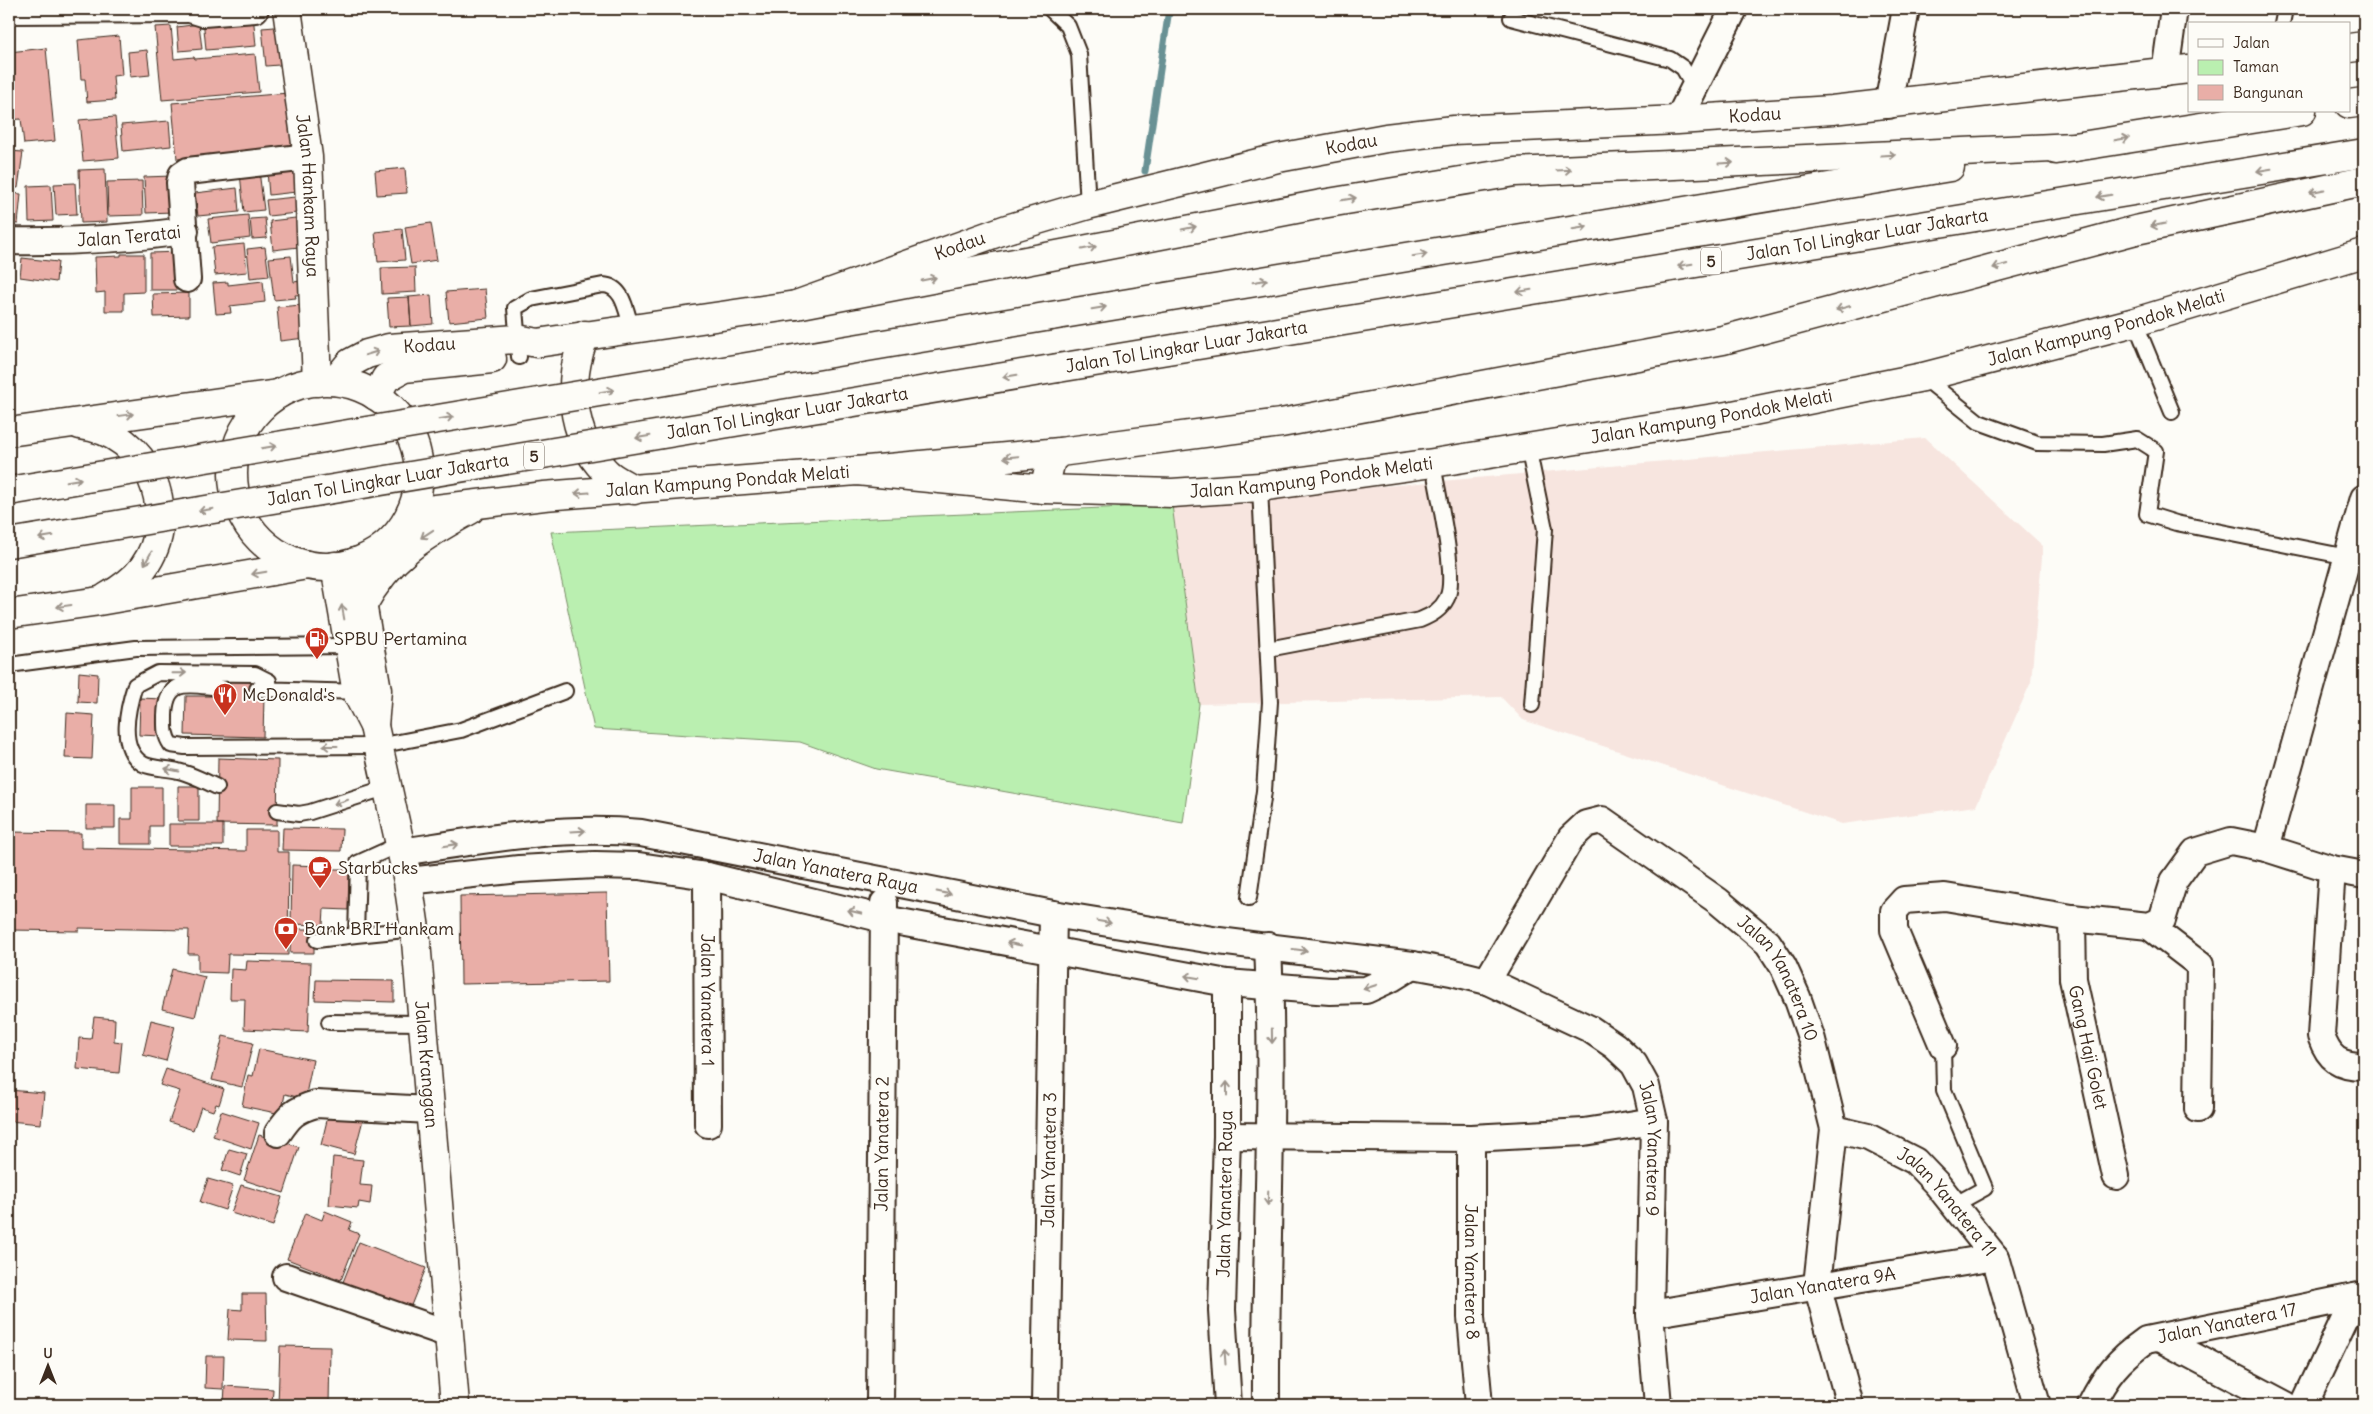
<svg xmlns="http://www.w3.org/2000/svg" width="2373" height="1414" font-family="Delius,sans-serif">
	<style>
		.built { fill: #f7e5df }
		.green { fill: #baefb0; stroke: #7a8c67 }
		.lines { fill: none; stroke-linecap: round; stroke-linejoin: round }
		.stream { stroke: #699194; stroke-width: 7 }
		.building { fill: #e9aea7; stroke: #3b2a1e }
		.lane-casing { stroke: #3b2a1e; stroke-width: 18 }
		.street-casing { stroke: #3b2a1e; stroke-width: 30 }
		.secondary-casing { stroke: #3b2a1e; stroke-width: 31 }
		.primary-casing { stroke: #3b2a1e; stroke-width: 31 }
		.highway-casing { stroke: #3b2a1e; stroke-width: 31 }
		.lane { stroke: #fdfcf7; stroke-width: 14 }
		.street { stroke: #fdfcf7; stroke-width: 26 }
		.secondary { stroke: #fdfcf7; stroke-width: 28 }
		.primary { stroke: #fdfcf7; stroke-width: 28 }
		.highway { stroke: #fdfcf7; stroke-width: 28 }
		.highway-bridge-casing { stroke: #3b2a1e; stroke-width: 31; stroke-linecap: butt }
		.highway-bridge { stroke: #fdfcf7; stroke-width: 28 }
		.oneway { stroke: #9c938a }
		.labels { text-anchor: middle; stroke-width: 4; stroke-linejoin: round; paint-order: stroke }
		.shield { fill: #fdfcf7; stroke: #75695f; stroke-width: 1 }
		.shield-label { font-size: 16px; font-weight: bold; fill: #3b2a1e }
		.street-label { font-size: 18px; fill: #3b2a1e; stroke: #fdfcf7 }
		.poi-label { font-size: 18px; fill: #3b2a1e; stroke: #fdfcf7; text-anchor: start }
	</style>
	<rect width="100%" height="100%" fill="#fdfcf7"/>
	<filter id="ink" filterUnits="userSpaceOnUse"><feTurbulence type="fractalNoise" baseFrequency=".02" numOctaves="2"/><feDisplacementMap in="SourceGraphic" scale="10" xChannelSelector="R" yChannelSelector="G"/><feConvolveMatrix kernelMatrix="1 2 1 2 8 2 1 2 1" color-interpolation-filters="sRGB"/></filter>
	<g filter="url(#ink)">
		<path class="built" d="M1925,438L2043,546L2031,682L1976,806L1842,824L1523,720L1501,697L1199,704L1172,505Z"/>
		<path class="green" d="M1172,505L1199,704L1183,823L876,769L800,742L594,729L551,532Z"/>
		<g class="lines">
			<path class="stream" d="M1145,171L1168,16L1171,9"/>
		</g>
		<path class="building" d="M253,14L256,46L206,50L203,18Z
			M199,24L202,49L179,51L177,27Z
			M171,26L174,59L194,57L195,59L255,54L259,92L162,100L155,27Z
			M288,26L292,64L266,66L262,28Z
			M119,36L122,75L113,76L115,100L87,102L85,79H81L78,40Z
			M46,48L55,141L24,144L21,119L9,120V52Z
			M147,50L150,75L130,77L128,52Z
			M288,93L293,149L177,159L172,103Z
			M115,117L119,158L83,161L79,120Z
			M169,121L171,146L123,151L121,125Z
			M9,151L23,152L18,188L9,187Z
			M294,168L296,192L269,195L267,171Z
			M405,168L407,193L377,195L375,171Z
			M105,169L107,222L81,223L79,170Z
			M259,171L264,210L244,212L240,173Z
			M172,176L173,212L146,213L144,177Z
			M142,181L143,215L108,216L107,182Z
			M75,183L77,214L56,215L54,184Z
			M51,185L53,221L29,222L28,186Z
			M237,188L239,212L198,216L195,193Z
			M9,193L21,194L18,224L9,223Z
			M305,196L307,212L268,216L266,200Z
			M248,215L250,238L211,243L208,219Z
			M304,217L307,246L273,250L270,221Z
			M265,218L267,238L252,239L250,219Z
			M431,223L437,260L411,264L405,227Z
			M402,229L405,260L378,262L375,232Z
			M244,244L247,272L215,275L212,247Z
			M265,247L269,276L250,278L247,249Z
			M180,252L181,290H150V253Z
			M121,254H144V292L124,293V311H105V292L96,293L95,257L121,256Z
			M291,256L294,282L306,280L308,294L295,295L296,298L274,300L269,258Z
			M22,258L58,262L56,282L20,277Z
			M415,267L416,292L382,294L381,268Z
			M263,281L265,302L230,306L231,313L216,314L213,283L228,282V285Z
			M485,289L488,318L449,322L446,292Z
			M189,293V316L154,317L153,294Z
			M431,295L433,324L411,326L409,297Z
			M409,297L411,326L389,327L387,298Z
			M302,305L305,338L280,341L277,307Z
			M79,672L98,674L97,703L78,702Z
			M222,678L257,679V697H264L263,737L185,735L186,696H222Z
			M140,698L162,699V736L139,735Z
			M67,713L94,715L92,759L65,758Z
			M218,758L278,760L277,825L217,824Z
			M178,786H199V821H178Z
			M132,787H162V826H150V844H120V819H132Z
			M86,805H115V828H86Z
			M169,824H223V846H169Z
			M283,828L342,829L341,851L282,850Z
			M246,830H277V852H289L288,955L228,954L227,973L198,972V954H188L189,930L79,928V931L9,930V832L81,833V848L246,851Z
			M292,865L324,866V869H349L348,910L324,909L323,925L291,924Z
			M607,893L609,981L461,984L460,896Z
			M291,929H314V953H290Z
			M247,961L311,963L308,1032L244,1029L245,999H230L231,969L246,970Z
			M172,969L205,977L195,1017L162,1009Z
			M316,980L394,981V1002L315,1000Z
			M94,1017L115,1019L114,1041L122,1042L119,1073L77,1069L79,1038L91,1039Z
			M151,1020L175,1026L166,1061L143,1055Z
			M223,1036L253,1043L242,1087L212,1080Z
			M259,1049L313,1060L305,1099L285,1094L281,1114L242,1106L248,1075L253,1076Z
			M166,1069L224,1089L219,1105L216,1104L213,1111L201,1107L193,1130L169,1122L180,1091L160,1085Z
			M9,1090L44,1093L41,1124L9,1121Z
			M330,1108L364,1116L354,1154L321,1145Z
			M221,1111L259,1123L251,1149L213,1136Z
			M259,1135L299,1147L284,1193L244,1180Z
			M229,1149L247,1154L240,1176L222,1170Z
			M333,1157L363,1160L360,1185L372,1186L370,1204L359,1202L358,1208L329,1205Z
			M208,1179L233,1186L225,1210L200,1202Z
			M241,1185L282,1197L273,1226L231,1213Z
			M325,1211L352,1222L349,1230L359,1234L341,1280L287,1259L305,1213L322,1220Z
			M359,1242L426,1268L410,1308L343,1282Z
			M242,1294H266L267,1341L228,1340L230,1309L242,1310Z
			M280,1346L330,1347L329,1405H278Z
			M206,1356H224L223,1389L205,1388Z
			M225,1386L273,1389L272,1405H215V1403L224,1404Z"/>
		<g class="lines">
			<defs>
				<path id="lane" d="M1050,9L1068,26L1079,54L1088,205
					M1511,18L1670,59L1683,68L1694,87
					M2282,24L2285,9
					M2135,322L2172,412
					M519,357L515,308L531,299L603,285C624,286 626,312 632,329
					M1923,377L1979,422L2037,443L2103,444L2137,439L2156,451L2147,514L2176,523L2348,557
					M1528,447L1545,529L1532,705
					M1268,649L1420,620C1432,615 1441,610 1447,598C1458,577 1437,491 1433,463
					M9,665L136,648L353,646
					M222,688C191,686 166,675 165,716C165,727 164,735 171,745L185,747L378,746L461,730L565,691
					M257,689L361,692
					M217,787C205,781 191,774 178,771C167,768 153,769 143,764C117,748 128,707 135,685L158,673L255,674L269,681L270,690
					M277,811L299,814L310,812L388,787
					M400,844L358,863L356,935L415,929
					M1249,898L1264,791L1270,702L1260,487
					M317,940L356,935
					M329,1022L422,1023
					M1943,1046L1944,1090L1985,1188L1954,1205"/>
				<g id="street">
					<path d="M190,9L203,13L255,9"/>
					<path d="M9,10L191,9"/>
					<path d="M2165,73L2174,9"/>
					<path d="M1888,105L1906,9"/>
					<path d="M1678,120L1734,9"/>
					<path id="s1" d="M9,241C68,242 126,239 185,231"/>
					<path d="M187,279L180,183L182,175L188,171L308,157"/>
					<path d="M2266,848L2364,498"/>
					<path id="s2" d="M402,852C481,840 561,825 641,833L1053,914L1219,941L1413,965L1451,972L1487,981L1590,1029L1615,1046L1634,1064L1646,1086L1654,1121L1650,1314L1658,1405"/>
					<path d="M2332,869L2321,1036C2329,1059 2339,1066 2364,1066"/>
					<path id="s3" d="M707,876L708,1124"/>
					<path d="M408,881L519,869L595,865L639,866L707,876L884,919L1227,983L1330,991L1366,990L1392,978L1413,965"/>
					<path id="s4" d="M2072,918L2073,979L2116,1176"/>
					<path d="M2149,926L2200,965L2198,1109"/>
					<path id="s5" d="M1487,981L1571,838L1586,824L1602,820L1718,901L1768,943L1783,966L1797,997L1812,1040L1834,1129L1817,1285L1850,1405"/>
					<path d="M1227,983V1136L1222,1310L1228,1405"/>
					<path d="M1943,1046L1894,930V911L1904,900L1945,897L2072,918L2149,926L2162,920L2174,881L2195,852L2231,841L2266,848L2332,869L2364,875"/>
					<path id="s6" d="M1834,1129L1868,1137L1915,1161L1937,1184L1995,1257L2037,1405"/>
					<path d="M278,1133C290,1115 295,1110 316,1104L430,1110"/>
					<path d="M1227,1136L1471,1138L1584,1132L1654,1121"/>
					<path id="s7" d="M1471,1138V1317L1479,1405"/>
					<path d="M286,1277L449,1334"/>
					<path id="s8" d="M1650,1314L1995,1257"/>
					<path d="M2159,1338L2286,1405"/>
					<path id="s9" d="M880,1405L884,903"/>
					<path id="s10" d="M1045,1405L1053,914"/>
					<path d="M1266,1405C1265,1252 1275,1099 1268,946"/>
					<path id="s11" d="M2091,1405C2106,1375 2118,1360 2146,1340L2364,1295"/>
					<path d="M2304,1405L2355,1297"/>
				</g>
				<g id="secondary">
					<path d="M2349,48L2364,46"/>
					<path d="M585,335C567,380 569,434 605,471C612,479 625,484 634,490"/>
					<path id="s12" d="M335,381L350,363L367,354L389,348L517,339L537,343L796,305L1007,229L1088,205L1278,158L1386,138L1454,130L1678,120L1832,110L2189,69"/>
					<circle cx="326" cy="474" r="93"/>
					<path d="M376,396L386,378L404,368L492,359"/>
					<path id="s13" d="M411,512L544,496L857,471L1044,489L1172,493L1260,487L1433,463L1733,415L1923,377L2135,322L2364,253"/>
					<path d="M355,562L377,690L374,726"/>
					<path id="s14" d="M335,566L357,693L374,726L408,881L415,929L455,1405"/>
					<path d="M362,606C390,555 421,537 470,510"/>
				</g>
				<g id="primary">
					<path id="s15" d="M287,9L308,157L317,382"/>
				</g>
				<g id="highway">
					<path d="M2349,104L2364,102"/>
					<path d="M2056,150L2302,111"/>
					<path d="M796,305L1322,204L1515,172L2074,147"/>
					<path d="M1051,316L1950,167"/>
					<path id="s16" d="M1058,368L2364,153"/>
					<path d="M80,425C148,432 183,514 143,568C133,581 121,589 107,597"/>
					<path d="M9,432L278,394"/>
					<path d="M857,471L1060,452"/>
					<path d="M1044,489L1051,460L1060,452L1281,423L1723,340L2136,230L2364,181"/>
					<path d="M9,614L93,602L307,565"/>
				</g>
			</defs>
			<use href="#lane" class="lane-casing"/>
			<use href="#street" class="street-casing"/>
			<use href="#secondary" class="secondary-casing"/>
			<use href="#primary" class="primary-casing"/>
			<use href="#highway" class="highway-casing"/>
			<use href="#lane" class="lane"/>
			<use href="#street" class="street"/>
			<use href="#secondary" class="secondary"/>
			<use href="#primary" class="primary"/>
			<use href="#highway" class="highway"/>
			<defs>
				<g id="highway-bridge">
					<path d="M9,491L1051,316"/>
					<path id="s17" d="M9,543L1058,368"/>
				</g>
			</defs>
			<use href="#highway-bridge" class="highway-bridge-casing"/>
			<use href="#highway-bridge" class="highway-bridge"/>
		</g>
		<defs><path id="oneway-shaft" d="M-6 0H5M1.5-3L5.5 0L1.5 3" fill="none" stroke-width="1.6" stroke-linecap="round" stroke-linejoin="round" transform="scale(1.25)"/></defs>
		<g class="oneway">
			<use href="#oneway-shaft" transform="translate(2122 139) rotate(-9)"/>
			<use href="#oneway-shaft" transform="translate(1888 155) rotate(-3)"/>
			<use href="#oneway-shaft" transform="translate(1726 163) rotate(-3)"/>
			<use href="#oneway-shaft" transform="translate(1564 170) rotate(-3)"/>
			<use href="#oneway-shaft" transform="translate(2264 170) rotate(171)"/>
			<use href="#oneway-shaft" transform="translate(2317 191) rotate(168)"/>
			<use href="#oneway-shaft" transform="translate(2104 196) rotate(171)"/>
			<use href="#oneway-shaft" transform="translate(1349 199) rotate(-9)"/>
			<use href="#oneway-shaft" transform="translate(2158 225) rotate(168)"/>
			<use href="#oneway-shaft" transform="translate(1189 228) rotate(-11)"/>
			<use href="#oneway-shaft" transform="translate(1580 228) rotate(-9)"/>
			<use href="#oneway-shaft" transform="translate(1089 248) rotate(-11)"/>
			<use href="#oneway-shaft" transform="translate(1420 255) rotate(-9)"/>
			<use href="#oneway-shaft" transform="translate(1685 265) rotate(171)"/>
			<use href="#oneway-shaft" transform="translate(2000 266) rotate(165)"/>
			<use href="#oneway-shaft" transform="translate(929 279) rotate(-11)"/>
			<use href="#oneway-shaft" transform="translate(1260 281) rotate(-9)"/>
			<use href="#oneway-shaft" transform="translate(1524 291) rotate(171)"/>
			<use href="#oneway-shaft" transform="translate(1099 308) rotate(-9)"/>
			<use href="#oneway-shaft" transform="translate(1843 308) rotate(165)"/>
			<use href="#oneway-shaft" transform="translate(372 353) rotate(-17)"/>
			<use href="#oneway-shaft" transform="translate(1010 376) rotate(171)"/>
			<use href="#oneway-shaft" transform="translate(607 391) rotate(-10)"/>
			<use href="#oneway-shaft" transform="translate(126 415) rotate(-8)"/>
			<use href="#oneway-shaft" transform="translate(446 418) rotate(-10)"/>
			<use href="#oneway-shaft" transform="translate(643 437) rotate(171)"/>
			<use href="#oneway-shaft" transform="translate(269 447) rotate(-10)"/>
			<use href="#oneway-shaft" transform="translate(1011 457) rotate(175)"/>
			<use href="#oneway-shaft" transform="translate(74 480) rotate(-10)"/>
			<use href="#oneway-shaft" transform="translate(582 493) rotate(176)"/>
			<use href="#oneway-shaft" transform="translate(206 510) rotate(171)"/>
			<use href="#oneway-shaft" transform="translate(427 534) rotate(147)"/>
			<use href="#oneway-shaft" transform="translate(46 537) rotate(171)"/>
			<use href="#oneway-shaft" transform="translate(148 558) rotate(119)"/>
			<use href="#oneway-shaft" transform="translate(259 573) rotate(170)"/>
			<use href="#oneway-shaft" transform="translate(64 606) rotate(172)"/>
			<use href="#oneway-shaft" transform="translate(343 612) rotate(-100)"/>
			<use href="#oneway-shaft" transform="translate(179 673) rotate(-1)"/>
			<use href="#oneway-shaft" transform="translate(330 746) rotate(180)"/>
			<use href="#oneway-shaft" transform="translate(172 770) rotate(-168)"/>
			<use href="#oneway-shaft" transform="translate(341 802) rotate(162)"/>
			<use href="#oneway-shaft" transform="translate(578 831) rotate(-3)"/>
			<use href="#oneway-shaft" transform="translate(451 845) rotate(-9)"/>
			<use href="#oneway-shaft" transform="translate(944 893) rotate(11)"/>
			<use href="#oneway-shaft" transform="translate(855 912) rotate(-166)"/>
			<use href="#oneway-shaft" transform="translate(1104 922) rotate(9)"/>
			<use href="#oneway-shaft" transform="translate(1014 944) rotate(-169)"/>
			<use href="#oneway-shaft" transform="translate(1300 950) rotate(7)"/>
			<use href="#oneway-shaft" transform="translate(1192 977) rotate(-170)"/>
			<use href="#oneway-shaft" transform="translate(1370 987) rotate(162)"/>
			<use href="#oneway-shaft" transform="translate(1272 1036) rotate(89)"/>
			<use href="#oneway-shaft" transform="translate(1227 1089) rotate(-90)"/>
			<use href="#oneway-shaft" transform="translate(1268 1198) rotate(92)"/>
			<use href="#oneway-shaft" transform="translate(1225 1357) rotate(-94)"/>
		</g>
	</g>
	<defs>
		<symbol id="fuel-pin" viewBox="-11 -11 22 30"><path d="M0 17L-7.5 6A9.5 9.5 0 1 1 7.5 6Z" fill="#c8321e" stroke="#fdfcf7"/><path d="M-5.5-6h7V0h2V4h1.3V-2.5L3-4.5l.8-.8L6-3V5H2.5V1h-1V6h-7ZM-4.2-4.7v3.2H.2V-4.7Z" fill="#fff"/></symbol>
		<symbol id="restaurant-pin" viewBox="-11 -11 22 30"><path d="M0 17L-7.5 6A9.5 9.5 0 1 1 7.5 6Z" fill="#c8321e" stroke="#fdfcf7"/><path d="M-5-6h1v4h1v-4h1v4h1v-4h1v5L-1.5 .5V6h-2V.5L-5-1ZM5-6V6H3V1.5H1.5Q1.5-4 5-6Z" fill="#fff"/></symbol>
		<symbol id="cafe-pin" viewBox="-11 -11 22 30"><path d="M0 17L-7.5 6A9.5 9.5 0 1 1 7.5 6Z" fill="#c8321e" stroke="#fdfcf7"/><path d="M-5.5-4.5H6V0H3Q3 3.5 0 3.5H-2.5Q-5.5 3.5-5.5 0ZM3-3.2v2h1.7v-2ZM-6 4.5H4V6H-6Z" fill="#fff"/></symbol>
		<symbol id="bank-pin" viewBox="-11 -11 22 30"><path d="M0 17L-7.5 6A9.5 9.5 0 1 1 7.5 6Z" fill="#c8321e" stroke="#fdfcf7"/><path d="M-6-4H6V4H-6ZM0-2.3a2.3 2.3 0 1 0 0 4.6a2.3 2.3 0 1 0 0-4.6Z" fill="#fff"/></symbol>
	</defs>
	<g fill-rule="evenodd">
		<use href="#fuel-pin" x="303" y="625" width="28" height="38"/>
		<use href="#restaurant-pin" x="211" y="681" width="28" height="38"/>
		<use href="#cafe-pin" x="306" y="854" width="28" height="38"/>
		<use href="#bank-pin" x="272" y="915" width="28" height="38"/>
	</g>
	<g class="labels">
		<g class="shield">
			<rect x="1701" y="247.5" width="20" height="27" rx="4"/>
			<rect x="524" y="442.5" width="20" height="27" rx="4"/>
		</g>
		<g class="shield-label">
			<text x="1711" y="267">5</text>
			<text x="534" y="462">5</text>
		</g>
		<g class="street-label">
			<text dy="6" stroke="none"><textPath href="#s12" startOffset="1460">Kodau</textPath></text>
			<text dy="6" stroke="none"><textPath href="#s12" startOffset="1055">Kodau</textPath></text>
			<text dy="6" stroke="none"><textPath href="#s15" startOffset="188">Jalan Hankam Raya</textPath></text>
			<text dy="6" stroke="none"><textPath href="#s1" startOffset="120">Jalan Teratai</textPath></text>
			<text dy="6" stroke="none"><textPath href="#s16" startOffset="820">Jalan Tol Lingkar Luar Jakarta</textPath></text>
			<text dy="6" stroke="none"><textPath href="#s12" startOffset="650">Kodau</textPath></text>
			<text dy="6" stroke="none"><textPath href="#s13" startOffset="1714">Jalan Kampung Pondok Melati</textPath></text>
			<text dy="6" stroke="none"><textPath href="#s12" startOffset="106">Kodau</textPath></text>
			<text dy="6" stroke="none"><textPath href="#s16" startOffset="130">Jalan Tol Lingkar Luar Jakarta</textPath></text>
			<text dy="6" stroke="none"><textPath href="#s17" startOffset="789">Jalan Tol Lingkar Luar Jakarta</textPath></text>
			<text dy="6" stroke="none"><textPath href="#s13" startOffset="1309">Jalan Kampung Pondok Melati</textPath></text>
			<text dy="6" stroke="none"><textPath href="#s13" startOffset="904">Jalan Kampung Pondok Melati</textPath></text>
			<text dy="6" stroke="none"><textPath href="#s17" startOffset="384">Jalan Tol Lingkar Luar Jakarta</textPath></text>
			<text dy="6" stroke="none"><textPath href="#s13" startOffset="318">Jalan Kampung Pondak Melati</textPath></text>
			<text dy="6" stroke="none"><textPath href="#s2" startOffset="439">Jalan Yanatera Raya</textPath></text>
			<text dy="6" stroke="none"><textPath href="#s5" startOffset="445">Jalan Yanatera 10</textPath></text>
			<text dy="6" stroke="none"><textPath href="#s3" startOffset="124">Jalan Yanatera 1</textPath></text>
			<text dy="6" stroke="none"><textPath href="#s4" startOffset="131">Gang Haji Golet</textPath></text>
			<text dy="6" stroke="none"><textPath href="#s14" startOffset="509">Jalan Kranggan</textPath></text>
			<text dy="6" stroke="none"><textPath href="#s9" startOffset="261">Jalan Yanatera 2</textPath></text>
			<text dy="6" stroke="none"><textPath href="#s2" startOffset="1358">Jalan Yanatera 9</textPath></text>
			<text dy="6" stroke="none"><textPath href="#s10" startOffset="245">Jalan Yanatera 3</textPath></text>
			<text transform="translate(1225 1194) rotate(-89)" y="6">Jalan Yanatera Raya</text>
			<text dy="6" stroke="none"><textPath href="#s6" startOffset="139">Jalan Yanatera 11</textPath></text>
			<text dy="6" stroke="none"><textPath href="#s7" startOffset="134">Jalan Yanatera 8</textPath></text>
			<text dy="6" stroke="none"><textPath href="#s8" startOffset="175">Jalan Yanatera 9A</textPath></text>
			<text dy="6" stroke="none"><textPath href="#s11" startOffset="169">Jalan Yanatera 17</textPath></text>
		</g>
		<g class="poi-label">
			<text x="334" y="645">SPBU Pertamina</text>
			<text x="242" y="701">McDonald's</text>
			<text x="338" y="874">Starbucks</text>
			<text x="304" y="935">Bank BRI Hankam</text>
		</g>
	</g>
	<rect width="2373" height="1414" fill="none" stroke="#fdfcf7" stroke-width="30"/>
	<rect x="15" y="15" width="2343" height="1384" fill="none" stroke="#3b2a1e" stroke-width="2" filter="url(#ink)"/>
	<rect x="2188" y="22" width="162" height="90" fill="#fdfcf7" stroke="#afa8a0"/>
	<rect x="2198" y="39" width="25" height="8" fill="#fdfcf7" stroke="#afa8a0"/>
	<text x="2233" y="48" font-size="15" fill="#3b2a1e">Jalan</text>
	<rect x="2198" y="60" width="25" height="15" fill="#baefb0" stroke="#afa8a0"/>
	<text x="2233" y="72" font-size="15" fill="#3b2a1e">Taman</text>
	<rect x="2198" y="85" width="25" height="15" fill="#e9aea7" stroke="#afa8a0"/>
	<text x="2233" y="98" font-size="15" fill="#3b2a1e">Bangunan</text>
	<g transform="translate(48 1366)" stroke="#fdfcf7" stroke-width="4" paint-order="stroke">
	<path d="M0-4L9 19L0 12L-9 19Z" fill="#3b2a1e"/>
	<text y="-8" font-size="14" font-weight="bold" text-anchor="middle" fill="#3b2a1e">U</text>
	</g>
</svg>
